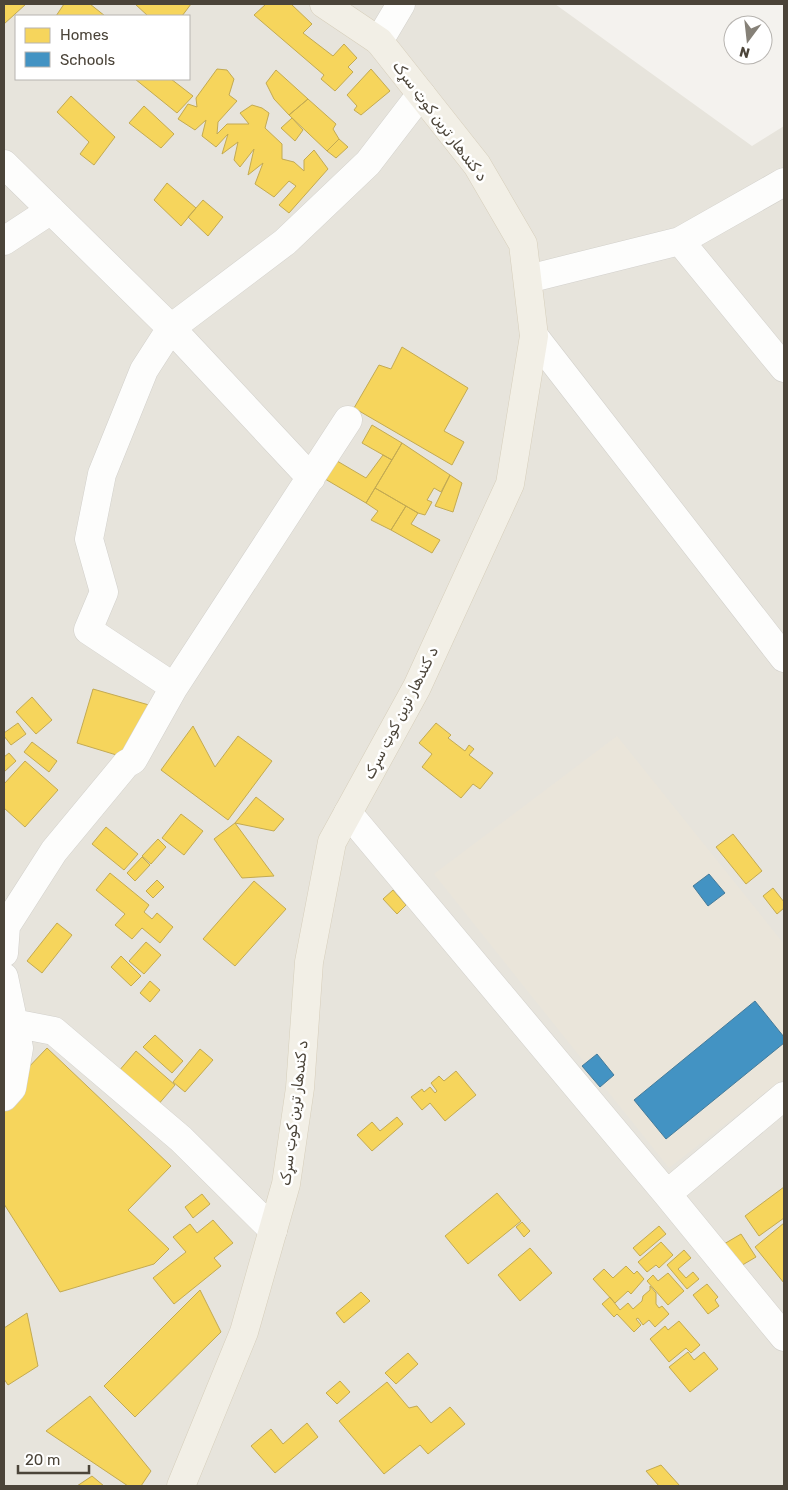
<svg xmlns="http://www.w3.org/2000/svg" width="788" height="1490" font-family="Rubik,Vazirmatn,sans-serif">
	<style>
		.residential { fill: #e7e4dc; fill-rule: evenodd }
		.education { fill: #eae5da }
		.homes { fill: #f6d55c; stroke: #c3aa52 }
		.schools { fill: #4393c3; stroke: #457b9a }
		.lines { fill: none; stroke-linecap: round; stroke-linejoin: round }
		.minor-casing { stroke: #d2d0cb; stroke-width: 29 }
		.major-casing { stroke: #d6cebb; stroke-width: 29 }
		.minor { stroke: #fdfdfc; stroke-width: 28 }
		.major { stroke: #f2efe6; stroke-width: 28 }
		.labels { text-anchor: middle; stroke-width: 5; stroke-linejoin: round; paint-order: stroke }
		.street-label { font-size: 15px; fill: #4b4439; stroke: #fff }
	</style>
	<rect width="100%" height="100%" fill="#f4f2ee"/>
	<path class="residential" d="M4,4H555L752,146L784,126V1486H4ZM16,16H189V79H16Z"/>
	<path class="education" d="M617,736L784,944V1078L669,1168L434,874Z"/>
	<path class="homes" d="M4,4H26L4,24Z
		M64,4H90L105,16H56Z
		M135,4H191L182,16H148Z
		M266,4H291L312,24L303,33L333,56L344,44L357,58L348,67L353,72L335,91L321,79L324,75L254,15Z
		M217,69L227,70L234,79L229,95L237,101L218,122L217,134L227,124H249L240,113L252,105L262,108L269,113L265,128L282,144V159L294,162L304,171V160L314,150L328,169L289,213L279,205L296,186L289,181L274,197L255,184L263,163L248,175L254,149L240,167L234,160L238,142L222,154L228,134L216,147L202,136L206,120L195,130L178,119L188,104L197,107L196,98Z
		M371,69L390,91L361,115L354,110L357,106L347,95Z
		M276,70L308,99L289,115L274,99L266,83Z
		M135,79H171L193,96L177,113Z
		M71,96L115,137L94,165L80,154L89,142L57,112Z
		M308,99L336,124L333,129L339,139L327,151L289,115Z
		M144,106L174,134L161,148L129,123Z
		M292,118L303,130L295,141L281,128Z
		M339,139L348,147L336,158L327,151Z
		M167,183L196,208L181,226L154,200Z
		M203,200L223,217L208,236L188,217Z
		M402,347L468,388L444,431L464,442L452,465L354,408L379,365L391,369Z
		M372,425L402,443L392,460L362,443Z
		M402,443L450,475L441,492L434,488L427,500L432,502L425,515L418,513L375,488Z
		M383,455L392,460L366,503L320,476L332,458L366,478Z
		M450,475L462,483L453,512L435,506Z
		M375,488L406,506L391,530L371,520L378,511L366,503Z
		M406,506L418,513L411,524L440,540L432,553L391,530Z
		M93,689L149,705L133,760L77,743Z
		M32,697L52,720L36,734L16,712Z
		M18,723L26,734L11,745L4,736V733Z
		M436,723L451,735L448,738L465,751L469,745L474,749L469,755L493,773L480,789L473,784L461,798L422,767L432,754L419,743Z
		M193,726L215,767L238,736L272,761L228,820L161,770Z
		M32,742L57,761L49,772L24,752Z
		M9,753L16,761L4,772V757Z
		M25,761L58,790L25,827L4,808V784Z
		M256,797L284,819L274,831L235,823Z
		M181,814L203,831L184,855L162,838Z
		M235,823L274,876L242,878L214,839Z
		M106,827L138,854L124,870L92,844Z
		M733,834L762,871L746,884L716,847Z
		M158,839L166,847L151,864L142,856Z
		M142,857L150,865L135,881L127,873Z
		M110,873L149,905L144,912L152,919L157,913L173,927L160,943L142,928L132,939L115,925L125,914L96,890Z
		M157,880L164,887L153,898L146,891Z
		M254,881L286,909L235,966L203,939Z
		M773,888L784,902V908L777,914L763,896Z
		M393,890L406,905L397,914L383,899Z
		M57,923L72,935L42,973L27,961Z
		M146,942L161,955L144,974L129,961Z
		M121,956L141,976L131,986L111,967Z
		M150,981L160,990L150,1002L140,993Z
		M155,1035L183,1061L172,1073L143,1047Z
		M47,1048L171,1166L128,1210L169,1249L154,1264L60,1292L4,1204V1093Z
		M200,1049L213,1060L185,1092L173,1082Z
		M136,1051L175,1085L157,1106L118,1072Z
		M456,1071L476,1095L445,1121L430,1103L422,1110L411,1097L422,1089L424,1092L430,1087L435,1093L437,1091L431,1083L439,1076L444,1081Z
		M397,1117L403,1124L372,1151L357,1135L372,1122L380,1131Z
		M784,1187V1218L759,1236L745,1216Z
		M497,1193L521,1221L468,1264L445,1236Z
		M202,1194L210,1204L193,1218L185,1207Z
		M213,1220L233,1243L214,1258L221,1266L174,1304L153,1278L186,1252L173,1237L190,1224L197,1233Z
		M522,1222L530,1231L524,1237L516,1227Z
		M784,1223V1283L755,1247Z
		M659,1226L666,1234L640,1256L633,1248Z
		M741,1234L756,1257L739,1267L724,1244Z
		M661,1242L673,1255L659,1268L656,1265L647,1272L638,1262Z
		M530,1248L552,1273L520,1301L498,1275Z
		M684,1250L691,1258L678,1269L686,1278L693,1272L699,1279L687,1289L667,1265Z
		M626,1266L634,1274L637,1271L644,1279L631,1294L628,1291L615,1303L593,1279L604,1269L613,1278Z
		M668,1273L684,1291L668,1305L647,1281L653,1275L658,1281Z
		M707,1284L718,1297L715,1300L719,1306L708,1314L693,1295Z
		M650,1286L656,1293V1304L659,1308L662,1306L669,1314L655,1327L649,1320L643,1325L638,1318L636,1319L641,1325L634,1332L617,1314L614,1317L602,1304L610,1297L620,1310L628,1303L633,1309L642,1301L643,1296L650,1290Z
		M200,1290L221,1332L135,1417L104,1386Z
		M361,1292L370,1301L344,1323L336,1313Z
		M27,1313L38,1366L8,1385L4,1379V1328Z
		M679,1321L700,1345L691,1353L686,1348L669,1362L650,1339L665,1326L668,1330Z
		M688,1352L694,1360L704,1352L718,1369L690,1392L669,1367Z
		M408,1353L418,1364L396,1384L385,1373Z
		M340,1381L350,1392L337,1404L326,1393Z
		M387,1382L409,1408L417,1406L431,1423L450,1407L465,1424L428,1454L420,1445L384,1474L339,1421Z
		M90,1396L151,1471L141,1486H128L46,1431Z
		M307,1423L318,1437L275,1473L251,1446L271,1429L283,1444Z
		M661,1465L680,1486H659L646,1471Z
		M92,1476L104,1486H77Z"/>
	<path class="schools" d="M709,874L725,893L708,906L693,886Z
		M755,1001L784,1037V1043L666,1139L634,1100Z
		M597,1054L614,1075L600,1087L582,1066Z"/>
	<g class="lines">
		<defs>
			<path id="minor" d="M379,41L401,4
				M4,164L171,328L311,478
				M4,241L51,210
				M680,241L784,368
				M528,279L680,241L784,182
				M534,336L784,658
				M174,687L88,630L104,592L89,539L102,474L144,370L171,328L285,242L368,163L421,94
				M348,813L667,1194L784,1337
				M4,953L6,926L54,851L126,764L133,760L174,687L348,420
				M4,977L19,1048L12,1088L4,1097
				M13,1023L54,1031L181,1139L273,1230
				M667,1194L784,1096"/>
			<path id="major" d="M181,1486L244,1332L286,1184L300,1088L309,962L332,842L417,687L510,484L534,336L523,244L477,165L379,41L324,4"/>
		</defs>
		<use href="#minor" class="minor-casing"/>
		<use href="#major" class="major-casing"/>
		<use href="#minor" class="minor"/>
		<use href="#major" class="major"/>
	</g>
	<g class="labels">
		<g class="street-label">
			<text transform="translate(440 121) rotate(53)" y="5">د کندهار ترين کوټ سړک</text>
			<text transform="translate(401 713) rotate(-63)" y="5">د کندهار ترين کوټ سړک</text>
			<text transform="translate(294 1113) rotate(-83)" y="5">د کندهار ترين کوټ سړک</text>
		</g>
	</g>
	<rect width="788" height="1490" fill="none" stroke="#4b4439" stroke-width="10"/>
	<rect x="15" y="15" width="175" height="65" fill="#ffffff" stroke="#b7b4b0"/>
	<rect x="25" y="28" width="25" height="15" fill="#f6d55c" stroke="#b7b4b0"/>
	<text x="60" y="40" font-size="15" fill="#4b4439">Homes</text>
	<rect x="25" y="52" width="25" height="15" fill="#4393c3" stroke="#b7b4b0"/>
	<text x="60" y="65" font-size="15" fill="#4b4439">Schools</text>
	<g transform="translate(748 40) rotate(195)"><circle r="24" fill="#ffffff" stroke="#b7b4b0"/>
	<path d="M0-4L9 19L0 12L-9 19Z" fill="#868178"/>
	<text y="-8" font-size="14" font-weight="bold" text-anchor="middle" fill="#4b4439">N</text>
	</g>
	<path d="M18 1465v8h71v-8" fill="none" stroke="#4b4439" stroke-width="2.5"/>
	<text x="25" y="1465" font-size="15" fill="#4b4439" stroke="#ffffff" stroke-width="4" paint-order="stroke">20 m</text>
</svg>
